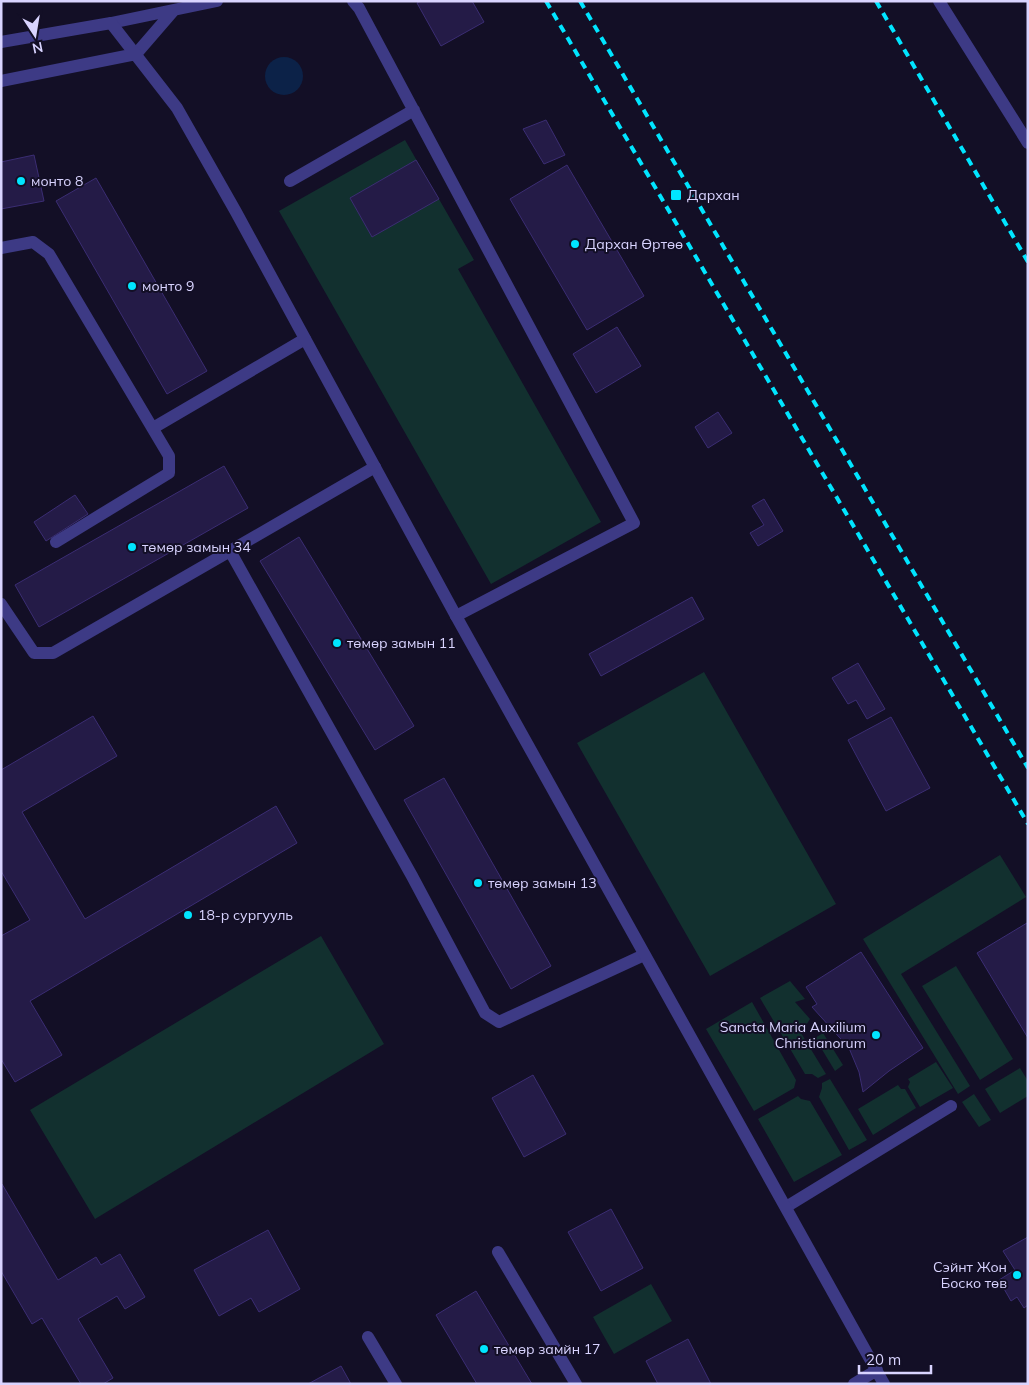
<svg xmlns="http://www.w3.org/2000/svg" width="1029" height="1385" font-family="Mulish,sans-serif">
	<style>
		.green { fill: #12302f }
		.water { fill: #0c2248 }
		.building { fill: #241b47; stroke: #3b2d73 }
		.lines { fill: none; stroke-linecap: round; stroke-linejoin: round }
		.lane { stroke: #3d3a85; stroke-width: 12 }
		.street { stroke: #3d3a85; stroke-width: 12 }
		.rail { stroke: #00e5ff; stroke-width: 4; stroke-dasharray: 8 6; stroke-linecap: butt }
		.poi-dot { fill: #00e5ff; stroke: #130f26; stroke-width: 2 }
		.labels { text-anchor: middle; stroke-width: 4; stroke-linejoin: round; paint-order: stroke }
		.poi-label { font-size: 14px; fill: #d9d4ff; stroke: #130f26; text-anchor: start }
	</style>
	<rect width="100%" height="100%" fill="#130f26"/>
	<path class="green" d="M405,140L474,260L458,269L601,522L491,584L279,211Z
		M704,672L836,904L710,976L577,743Z
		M1000,855L1026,897L901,974L970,1086L958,1094L863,939Z
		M321,936L384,1044L95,1219L30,1110Z
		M956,966L1013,1059L980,1080L922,986Z
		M790,981L805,999L795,1002L810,1019L801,1033L826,1074L818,1078L812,1074H805L760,998Z
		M752,1002L796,1080L794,1088L754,1111L706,1029Z
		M823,1033L843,1065L835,1071L815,1038Z
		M936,1062L953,1088L920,1107L908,1087L910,1082L908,1079Z
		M1020,1068L1028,1081V1096L1000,1113L985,1089Z
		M830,1079L867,1140L849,1150L819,1097L822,1088V1083Z
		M898,1085L901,1089H905L916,1108L873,1135L858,1109Z
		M974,1094L991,1120L979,1127L962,1102Z
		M798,1096L801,1099L810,1101L842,1155L794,1182L758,1119Z
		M651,1284L672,1321L614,1354L593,1317Z"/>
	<path class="water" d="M265 76a19 19 0 1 1 38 0a19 19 0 1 1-38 0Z"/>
	<path class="building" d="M421,1H472L484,22L441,46L417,3Z
		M546,120L565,155L544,164L523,129Z
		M34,155L44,201L1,209V162Z
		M416,160L439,199L372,237L350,198Z
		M567,165L644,296L587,330L510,199Z
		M96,178L207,371L167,394L56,201Z
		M617,327L641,366L596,393L573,354Z
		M718,412L732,433L708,448L695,427Z
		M224,466L248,508L39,627L15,585Z
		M75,495L88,514L46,541L34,522Z
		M764,499L783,531L758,546L750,533L764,525L752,506Z
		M299,537L414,726L375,750L260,561Z
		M692,597L704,619L601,676L589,654Z
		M858,663L885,709L867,719L856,700L848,704L832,678Z
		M93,716L117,756L22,812L85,919L276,806L297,843L30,1001L62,1055L15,1082L1,1059V936L30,920L1,871V770Z
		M891,717L930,788L886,811L848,740Z
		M444,778L551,966L511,989L404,800Z
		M1027,923L1028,925V1038L977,953Z
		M861,952L923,1048L889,1071L863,1092L859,1072L849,1048L812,1007L817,1004L806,987Z
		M533,1075L566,1134L524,1157L492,1098Z
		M2,1184L58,1280L96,1257L101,1265L120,1254L145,1297L125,1309L117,1296L78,1319L113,1378L103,1384H81L42,1318L32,1324L1,1271Z
		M611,1209L643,1268L601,1291L568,1232Z
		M268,1230L300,1289L259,1312L251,1298L219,1316L194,1270Z
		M1028,1237V1305L1024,1308L1017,1297L1011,1301L999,1280L1015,1270L1003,1251Z
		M476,1291L532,1384H477L436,1315Z
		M688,1339L711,1384H658L646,1361Z
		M341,1366L351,1384H308Z"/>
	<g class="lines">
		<path class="lane" d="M353,1L359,8L634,523L456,616
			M111,23L217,1
			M136,54L174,10
			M290,181L414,110
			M1,248L33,242L49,254L169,456V473L56,542
			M153,428L305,339
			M230,551L375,467
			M1,604L34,653H53L230,551L412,876L485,1013L499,1022L644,955
			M786,1207L951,1106
			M498,1252L576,1384
			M368,1337L396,1384"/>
		<path class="street" d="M939,1L1028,143
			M1,42L111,23L177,108L236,212L456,616L884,1384
			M1,81L136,54
			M854,1384L877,1370"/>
		<path class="rail" d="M546,1L1028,824
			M580,1L1028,768
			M876,1L1028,262"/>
	</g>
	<g class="poi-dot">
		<circle cx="21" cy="181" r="5"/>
		<rect x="670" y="189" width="12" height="12" rx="2.5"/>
		<circle cx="575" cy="244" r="5"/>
		<circle cx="132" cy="286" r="5"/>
		<circle cx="132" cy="547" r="5"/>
		<circle cx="337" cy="643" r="5"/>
		<circle cx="478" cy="883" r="5"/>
		<circle cx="188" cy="915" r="5"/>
		<circle cx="876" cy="1035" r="5"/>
		<circle cx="1017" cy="1275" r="5"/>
		<circle cx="484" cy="1349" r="5"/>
	</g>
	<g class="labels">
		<g class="poi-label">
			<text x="31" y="186">монто 8</text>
			<text x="687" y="200">Дархан</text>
			<text x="585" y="249">Дархан Өртөө</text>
			<text x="142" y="291">монто 9</text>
			<text x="142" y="552">төмөр замын 34</text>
			<text x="347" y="648">төмөр замын 11</text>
			<text x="488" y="888">төмөр замын 13</text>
			<text x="198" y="920">18-р сургууль</text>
			<text x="866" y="1032" text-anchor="end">Sancta Maria Auxilium<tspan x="866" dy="16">Christianorum</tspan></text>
			<text x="1007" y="1272" text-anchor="end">Сэйнт Жон<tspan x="1007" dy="16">Боско төв</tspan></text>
			<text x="494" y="1354">төмөр замйн 17</text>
		</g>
	</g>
	<rect width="1029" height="1385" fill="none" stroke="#d9d4ff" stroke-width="5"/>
	<g transform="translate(35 35) rotate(168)" stroke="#130f26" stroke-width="4" paint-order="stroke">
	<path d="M0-4L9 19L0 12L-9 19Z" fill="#d9d4ff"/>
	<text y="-8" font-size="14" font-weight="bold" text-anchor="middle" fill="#d9d4ff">N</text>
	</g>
	<path d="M859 1365v8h72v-8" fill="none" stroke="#d9d4ff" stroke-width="2.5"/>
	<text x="866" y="1365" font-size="15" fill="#d9d4ff" stroke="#130f26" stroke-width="4" paint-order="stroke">20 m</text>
</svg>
